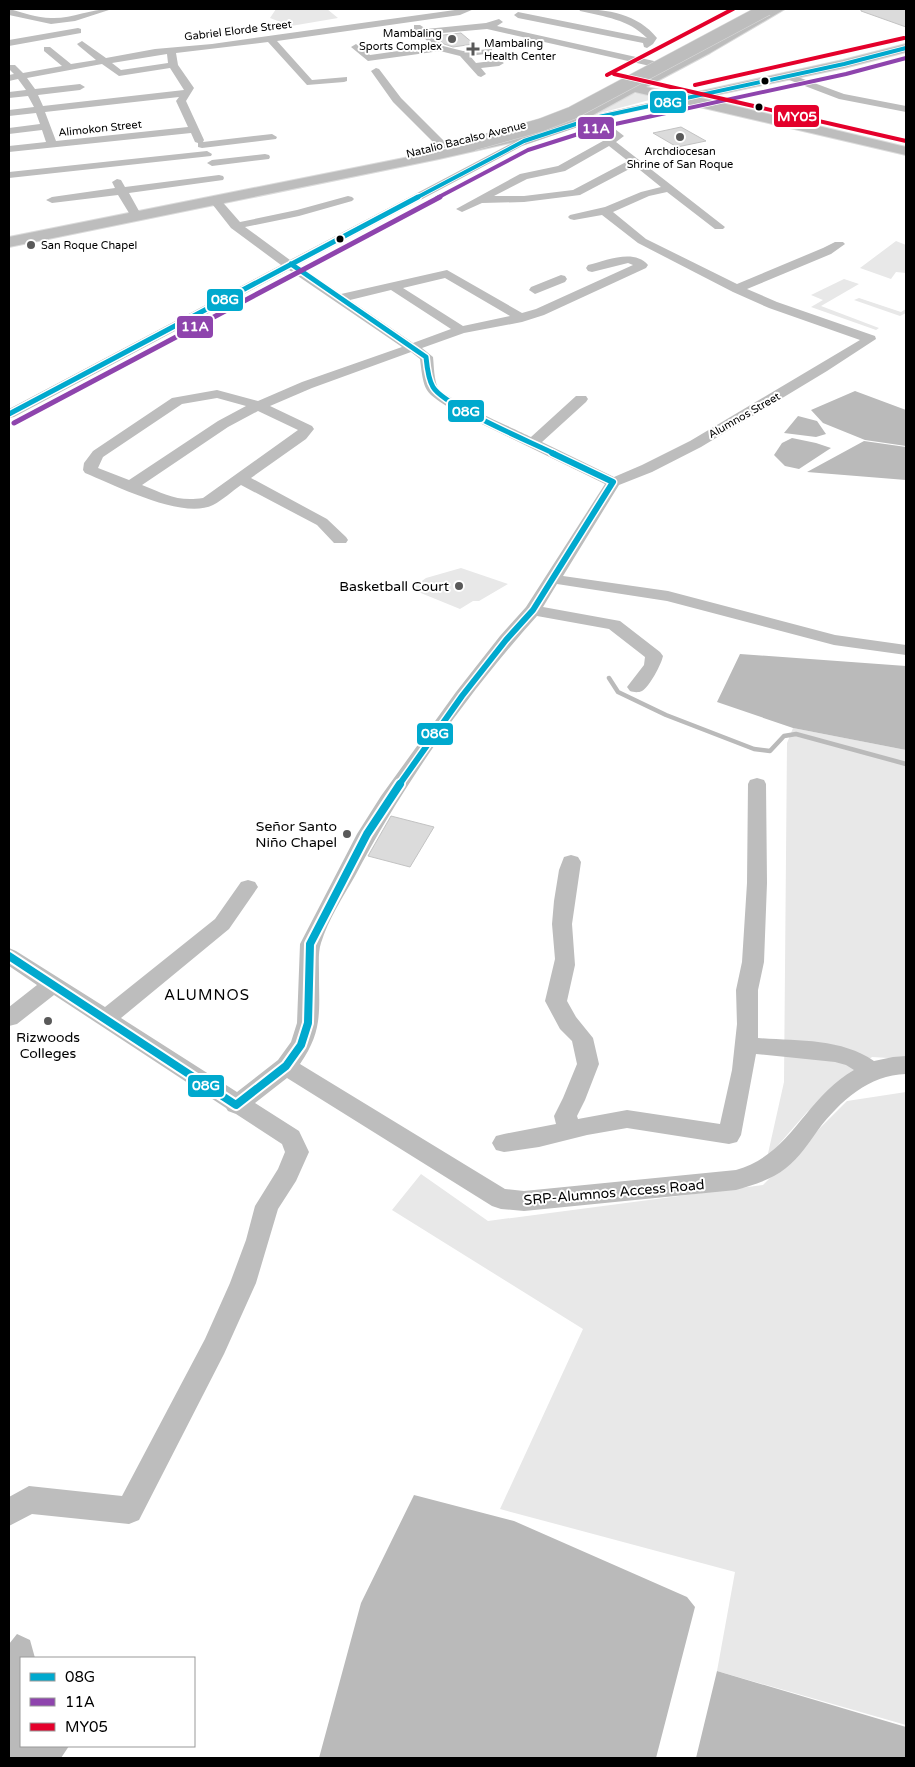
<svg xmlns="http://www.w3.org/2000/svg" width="915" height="1767" font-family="'Varela Round',sans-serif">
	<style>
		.green { fill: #e8e8e8 }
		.water { fill: #bababa }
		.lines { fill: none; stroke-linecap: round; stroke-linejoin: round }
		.stream { stroke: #bababa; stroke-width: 4.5 }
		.building { fill: #dbdbdb; stroke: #c3c3c3 }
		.major-casing { stroke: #dbdbdb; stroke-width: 2 }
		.minor { fill: #bdbdbd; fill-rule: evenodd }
		.major { fill: #bdbdbd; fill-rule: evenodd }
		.major-bridge-casing { stroke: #dbdbdb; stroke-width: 14; stroke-linecap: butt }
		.major-bridge { stroke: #bdbdbd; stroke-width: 13 }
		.bus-1-far3-casing { stroke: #fff; stroke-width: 5.5 }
		.bus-1-far2-casing { stroke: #fff; stroke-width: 8 }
		.bus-1-far1-casing { stroke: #fff; stroke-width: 9 }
		.bus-1-casing { stroke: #fff; stroke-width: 12 }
		.bus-2-far1-casing { stroke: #fff; stroke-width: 5.5 }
		.bus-2-casing { stroke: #fff; stroke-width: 8 }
		.bus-3-casing { stroke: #fff; stroke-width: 5.5 }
		.bus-1-far3 { stroke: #00a9ce; stroke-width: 4 }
		.bus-1-far2 { stroke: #00a9ce; stroke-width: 5 }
		.bus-1-far1 { stroke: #00a9ce; stroke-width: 6 }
		.bus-1 { stroke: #00a9ce; stroke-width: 8 }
		.bus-2-far1 { stroke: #8e44ad; stroke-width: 4 }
		.bus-2 { stroke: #8e44ad; stroke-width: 5 }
		.bus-3 { stroke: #e4002b; stroke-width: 4 }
		.poi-dot { fill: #595959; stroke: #fff; stroke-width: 2 }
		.bus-dot { fill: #000; stroke: #fff; stroke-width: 2 }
		.labels { text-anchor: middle; stroke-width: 4; stroke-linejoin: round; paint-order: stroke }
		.far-street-label { font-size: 11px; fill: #000; stroke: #fff }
		.far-poi-label { font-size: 11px; fill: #000; stroke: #fff; text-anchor: start }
		.poi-label { font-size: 14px; fill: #000; stroke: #fff; text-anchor: end }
		.street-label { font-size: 14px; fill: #000; stroke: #fff }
		.neighbourhood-label { font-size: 15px; letter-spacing: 1px; fill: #000; stroke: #fff }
		.line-badge { stroke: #fff; stroke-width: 2 }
		.badge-label { font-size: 14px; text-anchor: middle; font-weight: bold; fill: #fff }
	</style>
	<rect width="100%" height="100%" fill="#fff"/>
	<path class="green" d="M276,9H327L338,18L291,26L270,18Z
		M638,93H650L661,97L581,118L624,95Z
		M896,241L906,245V273L896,272L891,279L860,268Z
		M844,279L859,284L821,306L879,328L876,330L811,307L823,300L811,295Z
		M859,298L901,312L906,309V313L900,316L854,300Z
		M461,568L508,584L479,601H473L460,609L411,589L426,578Z
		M793,728L906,750V1059L872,1057L807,1112L767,1158L784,1082L787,743Z
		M906,1092V1725L717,1671L735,1572L500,1509L583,1329L392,1210L421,1174L488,1221L763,1185L847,1101Z"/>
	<path class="water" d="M855,391L906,410V446L865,440L823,423L811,410Z
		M798,416L817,421L826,434L816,437L784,433Z
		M792,438L816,443L831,448L799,469L785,466L774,455L782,443Z
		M864,441L906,447V480L807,472Z
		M740,654L906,666V750L793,728L717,702Z
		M414,1495L514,1521L687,1597L695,1607L656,1758H319L361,1603Z
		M17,1634L30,1640L35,1658H21V1746H69L61,1758H9V1644Z
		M717,1671L906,1727V1758H696Z"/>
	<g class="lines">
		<path class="stream" d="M609,678L618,692L666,715L754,749L770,751L784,736L796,734L906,764"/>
	</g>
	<path class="building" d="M861,9H906V27L861,11Z
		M461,33L474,44L453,47L444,44L435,36Z
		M681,127L706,141L677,147L653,133Z
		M391,816L434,827L410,867L368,856Z"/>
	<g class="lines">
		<defs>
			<path id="major" d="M771,9H785L710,53L646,87L684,95L843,60L906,44V52L844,68L701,98L906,147V155L635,92L593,115L537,137L439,159L9,247V237L439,151L533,130L583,109L623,89V84H632Z"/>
		</defs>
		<use href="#major" class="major-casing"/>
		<path class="minor" d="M9,9C22,12 37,18 51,18C72,19 92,8 112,9L75,21L51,24L9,15Z
			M462,9H474L460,15L277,41L312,80L347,77V81L344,82L307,85L268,42L176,53L178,65L194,88L186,101L204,140L203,142L272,134L277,137L276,139L202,148L198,147V143L195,142L191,133L9,152V146L46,142L42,130L9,134V128L40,124L36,113L9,116V110L34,107L28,96L9,98V92L26,90L18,79L9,81V75L14,74L9,69V65H15L23,73L62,66L44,51V47H50L71,64L96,60L79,46L77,44L82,41L106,58L155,49L212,44ZM167,54L168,63L121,70L112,63ZM102,64L119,76L170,68L184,90L43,106L38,95L80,90L85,87L80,84L35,89L27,78ZM179,97L176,101L188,127L56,141L45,112Z
			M579,9C607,9 638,14 657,38L653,44L647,48L644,47L643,43L518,18L514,15L518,12L647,38C628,19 605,17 580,11Z
			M499,19L503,22L497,26L672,65L677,68L672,71L487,29L431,34L443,46L463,51L492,49V53L470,56L476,63L499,60L504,63L499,66L481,68L486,74L481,77L478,76L460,56L440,51L368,61L351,47L356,44L370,55L433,46L414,29V25H420L426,29L486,23Z
			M78,28L81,29V33L9,46V40Z
			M376,68L379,69L401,98L447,144L448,146L447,148H439L393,102L371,71Z
			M787,73L844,94L906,106V112L839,99L784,78L782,76Z
			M683,95L686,96V100L602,119L624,136L616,142L725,227L723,229H715L667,192L649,196L613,212L646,239L737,284L823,248L835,242H843L845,244L831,254L747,289L777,302L875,336L876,339L827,371L701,447L652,472L619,485L563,576L668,591L835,635L906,645V655L834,645L667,601L557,584L543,607L620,621L660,652L663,656C661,665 650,686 642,691C638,693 633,692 630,691L627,687L644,665L645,657L609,629L537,616C467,694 404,783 355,876C343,897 328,920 321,943C318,952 319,964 319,974C319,1011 323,1031 300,1064L505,1189L524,1191L736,1170C791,1155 805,1098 854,1070L846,1065L835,1062L756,1054L741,1135L737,1142L729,1144L627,1128L587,1135L539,1147L504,1152L496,1150L492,1143L496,1136L504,1134L556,1124L554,1116L563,1098L577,1064L572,1041L560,1029L545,1001L555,959L552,924L554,901L559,870L564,857L571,855L578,857L581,862L572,924L575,965L567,1001L576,1017L593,1038L599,1064L585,1100L577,1116L578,1119L627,1110L720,1124L732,1070L737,1024L736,990L742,962L747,883L748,784L750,780L757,778L764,780L766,784L767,883L764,962L758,990V1038C796,1041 841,1038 874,1061L893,1057L906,1056V1074C869,1075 840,1101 818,1130C808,1144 799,1158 786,1168C771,1180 753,1185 736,1190L524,1211L501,1209L492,1206L287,1078L255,1103L299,1131L309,1152L296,1181L278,1209L256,1283L224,1354L139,1520L129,1524L32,1514L9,1526V1497L29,1486L122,1496L205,1339L230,1283L246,1240L255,1206L278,1169L285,1152L282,1144L236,1114L228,1111L226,1108L54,995L17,1024L9,1026V1007L37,985L9,966V948L16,951L105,1007L215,919L241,882L248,880L255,882L258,887L229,929L121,1018L237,1092L278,1060L291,1042L297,1023L300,944L357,834L381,796L456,692L500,636L526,607L605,484L453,410C424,392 424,392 420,359L411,352L312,388L270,406L312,426L314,429L306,439L251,478L327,519L346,537L348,540L346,543H334L317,525L241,485C232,491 223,500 213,505C182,520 115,485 85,473L83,470L84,463L93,451L172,398L217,390L258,401L302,382L402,347L289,270L14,417L9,418V409L281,265L231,228L209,200L211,198H219L240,222L297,210L348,196L352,197L354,199L352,201L299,216L245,227L290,260L514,142L590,116ZM593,122L612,136L558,166L520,174L456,209L462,212L482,203L524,202L580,195L635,166L661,187L641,192L605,207L570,215L568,217L570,219L574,220L602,215L638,243L733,292L769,308L860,340L690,441L642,465L614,477L542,442L586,402L588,399L586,396H576L531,437C515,429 446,399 438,388C434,380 434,366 433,357L422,348L464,333L522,322L544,315L646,268L648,265C634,248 605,261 588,265L586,268L588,271L592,272L628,263L633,265L536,309L522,313L447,270L341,294L298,265L522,146ZM609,146L628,161L573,190L524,196H494L527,179L565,171ZM445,278L510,316L463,326L403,288ZM391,290L451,329L413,343L350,300ZM217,398L246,406L218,421L129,480L98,468L103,457L182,404ZM258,411L298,430L203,498C177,502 165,494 142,485L228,427Z
			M207,151L212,154L211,156L9,178V172Z
			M265,154L269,155L270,157L269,159L212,166L207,163L212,160Z
			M219,175L223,176L224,178L223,180L129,193L139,211L133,214L129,213L118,195L52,203L46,200L52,197L115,188L112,182L117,179L121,180L125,187Z
			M561,275L565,276L567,279L565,282L535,294L529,290L531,287Z"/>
		<use href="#major" class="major"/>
		<defs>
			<path id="major-bridge" d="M473,144L541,125L572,113L767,9"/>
		</defs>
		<use href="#major-bridge" class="major-bridge-casing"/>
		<use href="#major-bridge" class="major-bridge"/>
		<defs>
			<path id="bus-1-far3" d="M416,198L524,141L594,118L844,64L906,48"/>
			<path id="bus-1-far2" d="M291,264L426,357C427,367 428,379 433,387C444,406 531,442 555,454
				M9,414L418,197"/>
			<path id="bus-1-far1" d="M399,785L462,696L506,640L533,610L613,482L552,453"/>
			<path id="bus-1" d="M9,956L236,1105L286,1066L301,1045L308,1023L310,944L367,834L400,784"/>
			<path id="bus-2-far1" d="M437,198L528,150L597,128L846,74L906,58"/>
			<path id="bus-2" d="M14,423L440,197"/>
			<path id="bus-3" d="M614,74L906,141
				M607,75L733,9
				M695,85L904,38"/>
		</defs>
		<use href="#bus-1-far3" class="bus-1-far3-casing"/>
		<use href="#bus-1-far2" class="bus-1-far2-casing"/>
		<use href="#bus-1-far1" class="bus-1-far1-casing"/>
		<use href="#bus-1" class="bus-1-casing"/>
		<use href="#bus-2-far1" class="bus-2-far1-casing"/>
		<use href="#bus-2" class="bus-2-casing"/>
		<use href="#bus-3" class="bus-3-casing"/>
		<use href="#bus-1-far3" class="bus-1-far3"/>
		<use href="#bus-1-far2" class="bus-1-far2"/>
		<use href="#bus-1-far1" class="bus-1-far1"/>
		<use href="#bus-1" class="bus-1"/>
		<use href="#bus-2-far1" class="bus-2-far1"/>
		<use href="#bus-2" class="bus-2"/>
		<use href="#bus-3" class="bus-3"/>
	</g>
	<g class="poi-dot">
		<circle cx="452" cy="39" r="5"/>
		<path d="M470.5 41.5h5v5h5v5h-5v5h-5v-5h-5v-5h5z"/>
		<circle cx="680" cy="137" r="5"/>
		<circle cx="31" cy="245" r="5"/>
		<circle cx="459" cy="586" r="5"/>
		<circle cx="347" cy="834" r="5"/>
		<circle cx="48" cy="1021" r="5"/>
	</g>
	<g class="bus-dot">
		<circle cx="765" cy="81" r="4.5"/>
		<circle cx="759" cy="107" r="4.5"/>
		<circle cx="340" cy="239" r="4.5"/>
	</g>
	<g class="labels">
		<g class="far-street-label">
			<text transform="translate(238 30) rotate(-7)" y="4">Gabriel Elorde Street</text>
			<text transform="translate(100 128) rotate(-6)" y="4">Alimokon Street</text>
			<text transform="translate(466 139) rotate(-14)" y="4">Natalio Bacalso Avenue</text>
			<text transform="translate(744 415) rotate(-30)" y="4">Alumnos Street</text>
		</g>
		<g class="far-poi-label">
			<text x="442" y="37" text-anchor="end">Mambaling<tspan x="442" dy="13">Sports Complex</tspan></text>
			<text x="484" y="47">Mambaling<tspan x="484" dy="13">Health Center</tspan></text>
			<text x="680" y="155" text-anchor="middle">Archdiocesan<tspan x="680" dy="13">Shrine of San Roque</tspan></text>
			<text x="41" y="249">San Roque Chapel</text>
		</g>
		<g class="poi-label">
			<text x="449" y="591">Basketball Court</text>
			<text x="337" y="831">Señor Santo<tspan x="337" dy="16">Niño Chapel</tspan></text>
			<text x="48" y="1042" text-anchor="middle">Rizwoods<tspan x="48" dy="16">Colleges</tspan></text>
		</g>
		<g class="street-label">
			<text transform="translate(614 1192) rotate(-5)" y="5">SRP-Alumnos Access Road</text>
		</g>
		<g class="neighbourhood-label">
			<text x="207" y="1000">ALUMNOS</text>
		</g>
	</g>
	<g class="line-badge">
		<rect x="649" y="90" width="38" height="24" rx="5" fill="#00a9ce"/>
		<rect x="773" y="104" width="47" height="24" rx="5" fill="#e4002b"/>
		<rect x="577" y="116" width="38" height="24" rx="5" fill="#8e44ad"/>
		<rect x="206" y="288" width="38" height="24" rx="5" fill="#00a9ce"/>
		<rect x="176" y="315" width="38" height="24" rx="5" fill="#8e44ad"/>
		<rect x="447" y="399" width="38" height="24" rx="5" fill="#00a9ce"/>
		<rect x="416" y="722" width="38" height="24" rx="5" fill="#00a9ce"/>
		<rect x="187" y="1074" width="38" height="24" rx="5" fill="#00a9ce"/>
	</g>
	<g class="badge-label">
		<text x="668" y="107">08G</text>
		<text x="797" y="121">MY05</text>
		<text x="596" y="133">11A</text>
		<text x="225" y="304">08G</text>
		<text x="195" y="331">11A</text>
		<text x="466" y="416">08G</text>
		<text x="435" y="738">08G</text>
		<text x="206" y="1090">08G</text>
	</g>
	<rect width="915" height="1767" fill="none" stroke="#000000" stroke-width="20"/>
	<rect x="20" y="1657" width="175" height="90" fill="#ffffff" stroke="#999999"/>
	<rect x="30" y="1673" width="25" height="8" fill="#00a9ce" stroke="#999999"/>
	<text x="65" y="1682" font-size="15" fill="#000000">08G</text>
	<rect x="30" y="1698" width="25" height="8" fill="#8e44ad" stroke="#999999"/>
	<text x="65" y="1707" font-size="15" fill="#000000">11A</text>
	<rect x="30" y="1723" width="25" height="8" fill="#e4002b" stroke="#999999"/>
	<text x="65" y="1732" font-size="15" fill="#000000">MY05</text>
</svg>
